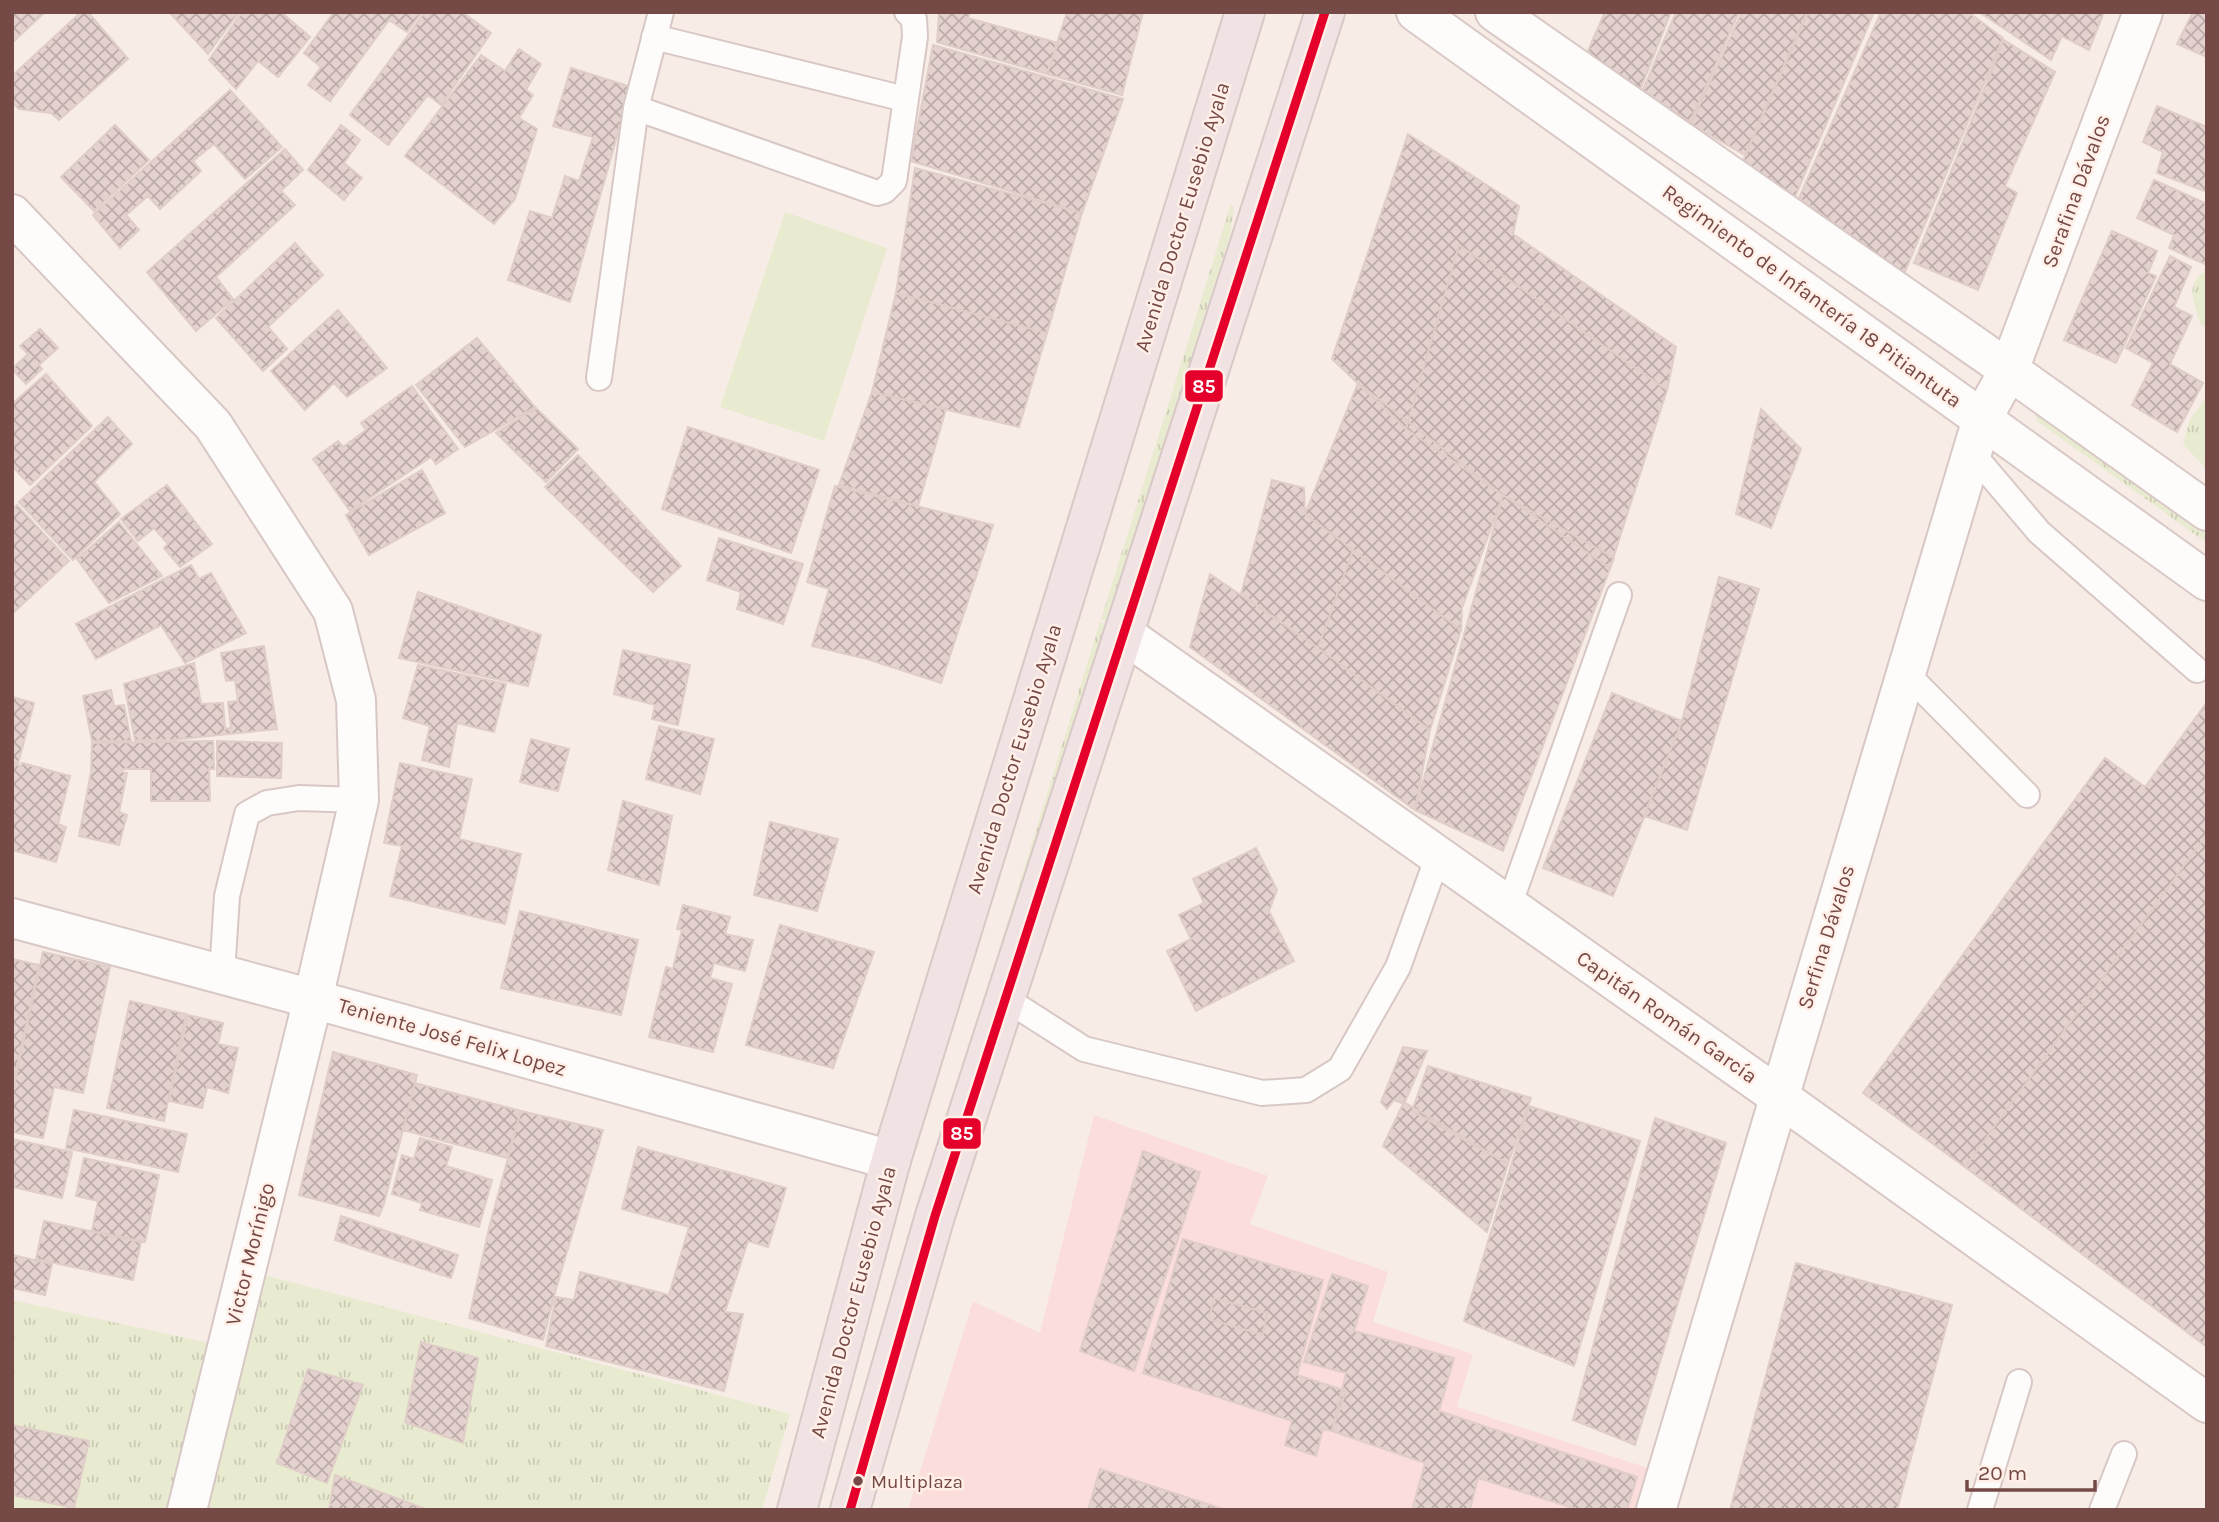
<svg xmlns="http://www.w3.org/2000/svg" width="2219" height="1522" font-family="Karla,sans-serif">
	<style>
		.commercial { fill: #fbdedc }
		.grass { fill: url(#grass-tufts) }
		.garden { fill: #e9ebd0 }
		.building { fill: url(#building-cross-hatch); stroke: #e0cdc8; stroke-width: 2 }
		.lines { fill: none; stroke-linecap: round; stroke-linejoin: round }
		.lane-casing { stroke: #d8c8c5; stroke-width: 28 }
		.street-casing { stroke: #d8c8c5; stroke-width: 42 }
		.secondary-casing { stroke: #d9c9c6; stroke-width: 42 }
		.highway-casing { stroke: #d8c9c7; stroke-width: 42 }
		.lane { stroke: #fefcfb; stroke-width: 24 }
		.street { stroke: #fefcfb; stroke-width: 38 }
		.secondary { stroke: #fefcfb; stroke-width: 38 }
		.highway { stroke: #f1e3e3; stroke-width: 38 }
		.bus-1-casing { stroke: #ffefe7; stroke-width: 14 }
		.bus-1 { stroke: #e4002b; stroke-width: 9 }
		.bus-dot { fill: #754946; stroke: #ffefe7; stroke-width: 2.5 }
		.labels { text-anchor: middle; stroke-width: 5; stroke-linejoin: round; paint-order: stroke }
		.bus-label { font-size: 19px; fill: #754946; stroke: #ffefe7; text-anchor: start }
		.street-label { font-size: 21px; fill: #754946; stroke: #ffefe7 }
		.line-badge { stroke: #ffefe7; stroke-width: 2.5 }
		.badge-label { font-size: 19px; text-anchor: middle; font-weight: bold; fill: #fff }
	</style>
	<defs>
		<pattern id="grass-tufts" width="24" height="20" patternUnits="userSpaceOnUse" patternTransform="scale(1.75)"><rect width="24" height="20" fill="#e9ebd0"/><path d="M3 7l-1-3M5 7V3M7 7l1-3M15 17l-1-3M17 17v-4M19 17l1-3" fill="none" stroke="#cbcbb4"/></pattern>
		<pattern id="building-cross-hatch" width="8" height="8" patternUnits="userSpaceOnUse" patternTransform="scale(1.75)"><rect width="8" height="8" fill="#e3d2ce"/><path d="M0 0l8 8M0 8l8-8" fill="none" stroke="#bdaca9"/></pattern>
	</defs>
	<rect width="100%" height="100%" fill="#f7ece6"/>
	<path class="commercial" d="M1094,1115L1268,1176L1250,1224L1388,1272L1373,1322L1473,1354L1457,1407L1658,1471L1645,1510H908L973,1301L1040,1333Z"/>
	<path class="grass" d="M1231,204L1234,207L1230,235L1111,624L1101,619Z
		M2207,270V329L2200,324C2195,302 2183,284 2207,270Z
		M2207,396V470L2183,444L2190,419Z
		M2042,412L2207,531V543L2037,421L2036,413Z
		M1100,622L1109,627L931,1170Z
		M257,1273L790,1414L762,1510H199Z
		M12,1300L209,1343L174,1510H12Z"/>
	<path class="garden" d="M785,212L887,248L824,441L720,407Z"/>
	<path class="building" d="M12,12H45L12,43Z
		M81,12H88L128,59L59,120L51,113L19,109L12,102V76Z
		M169,12H239L208,54Z
		M242,12H281L310,37L278,77L258,61L236,89L209,60Z
		M334,12H422L407,32L389,20L330,101L308,85L321,67L304,53Z
		M425,12H462L491,33L441,105L428,95L388,145L350,115Z
		M939,12H970L968,18L1058,43L1047,74L937,42Z
		M1067,12H1143L1122,95L1047,74Z
		M1605,12H1671L1640,90L1587,53Z
		M1676,12H1739L1690,122L1643,90Z
		M1742,12H1807L1745,155L1691,124Z
		M1808,12H1874L1795,197L1743,161Z
		M1881,12H1968L2003,38L1904,274L1799,198Z
		M1979,12H2104L2089,50L2062,36L2051,60Z
		M2193,12H2207V57L2177,44Z
		M2004,40L2055,72L2005,186L2017,193L1978,290L1914,263Z
		M933,45L1123,99L1082,213L911,161Z
		M519,49L541,64L526,90L533,95L519,118L537,129L515,199L494,224L405,156L481,55L505,71Z
		M571,68L631,87L570,302L508,280L530,211L552,218L565,176L579,181L593,137L553,126Z
		M230,90L282,147L245,179L214,144L193,161L201,171L160,209L148,196L126,215L139,230L120,248L93,215Z
		M2157,106L2207,127V192L2157,173L2163,152L2143,142Z
		M115,125L149,160L94,211L61,177Z
		M341,125L360,140L344,163L362,178L344,200L308,170Z
		M1408,134L1519,206L1513,234L1676,347L1667,390L1459,245L1406,429L1332,359Z
		M285,149L303,170L281,191L295,205L216,277L233,299L196,331L147,272Z
		M915,168L1082,213L1047,333L896,293Z
		M2154,180L2207,204V265L2169,248L2174,235L2137,218Z
		M2112,231L2157,251L2148,273L2156,276L2116,363L2064,340Z
		M295,243L323,275L268,327L287,349L263,371L216,318Z
		M1459,245L1667,390L1610,568L1406,429Z
		M2170,256L2191,267L2174,307L2192,316L2170,364L2203,383L2177,432L2132,405L2153,363L2126,348Z
		M896,293L1047,333L1019,427L872,392Z
		M338,310L387,368L347,397L334,383L305,410L271,371Z
		M40,329L58,348L39,365L42,369L26,384L12,369L28,354L20,346Z
		M477,338L535,407L465,447L416,385Z
		M46,374L92,426L30,485L12,466V404Z
		M1358,383L1503,495L1462,608L1461,630L1305,514Z
		M412,386L458,449L436,464L431,457L350,511L313,459L338,441L343,447L366,430L361,423Z
		M872,392L946,409L918,506L839,485Z
		M536,408L578,449L546,482L496,433Z
		M1761,409L1801,449L1771,528L1736,514Z
		M108,417L132,444L94,482L120,514L73,560L19,502Z
		M688,427L819,470L791,553L662,509Z
		M578,455L681,566L653,592L545,487Z
		M422,470L445,513L369,555L346,515Z
		M1272,480L1304,488L1305,514L1353,550L1318,648L1241,594Z
		M167,485L212,544L180,567L164,548L168,544L154,528L138,541L121,519Z
		M835,486L993,525L941,683L867,659L812,646L829,589L807,582Z
		M1503,495L1614,558L1503,851L1415,810Z
		M17,505L69,561L12,614V510Z
		M119,522L162,576L109,603L77,559Z
		M719,538L803,564L783,624L737,609L741,592L707,580Z
		M1353,550L1461,630L1430,730L1318,648Z
		M191,565L199,579L211,573L246,633L185,663L161,625L96,659L76,624Z
		M1210,574L1318,648L1430,730L1415,810L1190,647Z
		M1719,577L1759,589L1687,830L1644,816L1682,721Z
		M418,592L541,635L528,686L399,658Z
		M264,646L277,729L170,740H135L124,684L194,663L201,704L223,703L225,729L231,728L228,702L238,701L235,680L226,681L221,653Z
		M623,650L690,665L678,725L652,719L655,705L614,694Z
		M418,665L506,684L494,732L457,723L449,767L422,760L430,726L403,718Z
		M111,690L114,706L124,705L131,741H92L83,696Z
		M1612,693L1682,721L1613,896L1543,868Z
		M12,697L34,703L18,764L12,762Z
		M2207,702V834L1965,1167L1863,1093L2105,758L2145,787Z
		M659,726L714,739L700,794L646,779Z
		M531,739L569,749L558,791L520,782Z
		M213,741L214,769H209L210,801H151V769H123L122,772L127,773L119,812L127,815L119,845L79,836L91,772L92,743Z
		M217,741L282,743L281,778L217,776Z
		M22,763L70,776L58,824L66,827L56,862L12,850V764L21,766Z
		M400,763L472,779L459,839L521,854L505,924L390,896L402,846L384,843Z
		M623,801L672,816L659,885L608,870Z
		M770,822L838,839L817,911L754,895Z
		M2207,834V1347L1965,1167Z
		M1256,848L1277,890L1269,911L1294,961L1196,1011L1167,951L1191,939L1179,915L1204,903L1193,879Z
		M683,905L730,917L725,934L753,940L745,971L714,963L710,978L732,984L713,1052L649,1037L666,967L673,969L682,930L677,929Z
		M520,911L638,940L621,1015L501,988Z
		M780,925L874,952L833,1068L746,1045Z
		M43,952L110,967L83,1093L54,1087L43,1138L12,1132V1095Z
		M12,959L39,965L12,1090Z
		M130,1001L186,1014L164,1121L107,1108Z
		M188,1015L223,1023L218,1044L238,1048L228,1093L207,1087L202,1108L169,1101Z
		M1403,1047L1427,1051L1404,1104L1394,1100L1387,1109L1381,1102Z
		M333,1052L417,1075L384,1204L379,1216L299,1195Z
		M1428,1066L1531,1098L1508,1164L1412,1111Z
		M415,1083L521,1111L507,1158L403,1130Z
		M1404,1102L1508,1164L1487,1232L1383,1146Z
		M1529,1106L1640,1141L1574,1366L1464,1321Z
		M74,1110L187,1134L178,1172L66,1148Z
		M521,1111L603,1130L556,1289L543,1340L469,1318L490,1224Z
		M1655,1118L1726,1143L1635,1445L1573,1420Z
		M420,1138L452,1147L446,1166L492,1180L479,1227L420,1210L422,1203L392,1194L402,1155L414,1159Z
		M12,1139L72,1152L62,1198L12,1187Z
		M638,1147L786,1188L768,1247L748,1241L725,1312L743,1314L724,1391L546,1346L556,1297L574,1300L580,1272L669,1295L689,1227L622,1209Z
		M1143,1151L1200,1172L1134,1371L1080,1351Z
		M84,1158L159,1175L145,1242L92,1231L98,1201L76,1196Z
		M341,1216L458,1255L451,1278L335,1240Z
		M44,1221L141,1242L133,1280L36,1259Z
		M1183,1239L1323,1280L1297,1375L1346,1391L1332,1431L1323,1429L1316,1456L1285,1445L1292,1421L1143,1373Z
		M12,1255L52,1264L45,1295L12,1288Z
		M1796,1263L1952,1305L1897,1510H1730Z
		M1332,1274L1368,1286L1354,1331L1454,1358L1439,1411L1637,1477L1627,1510H1579L1478,1478L1470,1510H1412L1425,1463L1332,1431L1346,1373L1304,1362Z
		M1214,1298L1267,1313L1263,1335L1209,1319Z
		M421,1342L478,1358L463,1443L405,1422Z
		M308,1369L363,1385L327,1483L277,1463Z
		M12,1425L89,1441L74,1508L12,1495Z
		M1100,1469L1226,1510H1088Z
		M335,1475L428,1510H329Z"/>
	<g class="lines">
		<defs>
			<path id="lane" d="M654,37L905,99
				M636,108L877,193L884,191L894,181L915,37L914,19L907,12
				M599,378L636,108L661,12
				M1972,453L2039,532L2197,670
				M1906,673L2027,795
				M1509,906L1619,595
				M222,974L227,896L247,814L267,803L299,798L359,800
				M1006,999L1084,1049L1262,1093L1306,1090L1340,1069L1398,967L1438,856
				M1980,1510L2019,1382
				M2102,1510L2124,1454"/>
			<path id="street" d="M12,214L213,425L333,611L356,700L359,800L313,999L187,1510
				M1124,634L1778,1096L2207,1403
				M1656,1510L1982,419L2009,370L2143,12"/>
			<path id="secondary" d="M1416,12L2207,581
				M1495,12L2009,370L2207,511
				M12,918L313,999L891,1160"/>
			<path id="highway" d="M797,1510L891,1160L1245,12
				M850,1510L935,1216L1325,12"/>
		</defs>
		<use href="#lane" class="lane-casing"/>
		<use href="#street" class="street-casing"/>
		<use href="#secondary" class="secondary-casing"/>
		<use href="#highway" class="highway-casing"/>
		<use href="#lane" class="lane"/>
		<use href="#street" class="street"/>
		<use href="#secondary" class="secondary"/>
		<use href="#highway" class="highway"/>
		<defs>
			<path id="bus-1" d="M850,1510L935,1216L1325,12"/>
		</defs>
		<use href="#bus-1" class="bus-1-casing"/>
		<use href="#bus-1" class="bus-1"/>
	</g>
	<circle class="bus-dot" cx="858" cy="1481" r="6"/>
	<g class="labels">
		<g class="bus-label">
			<text x="871" y="1488">Multiplaza</text>
		</g>
		<g class="street-label">
			<text transform="translate(2076 191) rotate(-70)" y="7">Serafina Dávalos</text>
			<text transform="translate(1182 217) rotate(-73)" y="7">Avenida Doctor Eusebio Ayala</text>
			<text transform="translate(1812 296) rotate(36)" y="7">Regimiento de Infantería 18 Pitiantuta</text>
			<text transform="translate(1014 759) rotate(-73)" y="7">Avenida Doctor Eusebio Ayala</text>
			<text transform="translate(1826 937) rotate(-73)" y="7">Serfina Dávalos</text>
			<text transform="translate(1667 1017) rotate(35)" y="7">Capitán Román García</text>
			<text transform="translate(452 1037) rotate(16)" y="7">Teniente José Felix Lopez</text>
			<text transform="translate(250 1254) rotate(-76)" y="7">Victor Morínigo</text>
			<text transform="translate(853 1302) rotate(-75)" y="7">Avenida Doctor Eusebio Ayala</text>
		</g>
	</g>
	<g class="line-badge">
		<rect x="1184" y="369" width="40" height="34" rx="7" fill="#e4002b"/>
		<rect x="942" y="1117" width="40" height="33" rx="7" fill="#e4002b"/>
	</g>
	<g class="badge-label">
		<text x="1204" y="393">85</text>
		<text x="962" y="1140">85</text>
	</g>
	<rect width="2219" height="1522" fill="none" stroke="#754946" stroke-width="28"/>
	<path d="M1967 1480v10h128v-10" fill="none" stroke="#754946" stroke-width="3.5"/>
	<text x="1978" y="1480" font-size="21" fill="#754946" stroke="#ffefe7" stroke-width="5" paint-order="stroke">20 m</text>
</svg>
